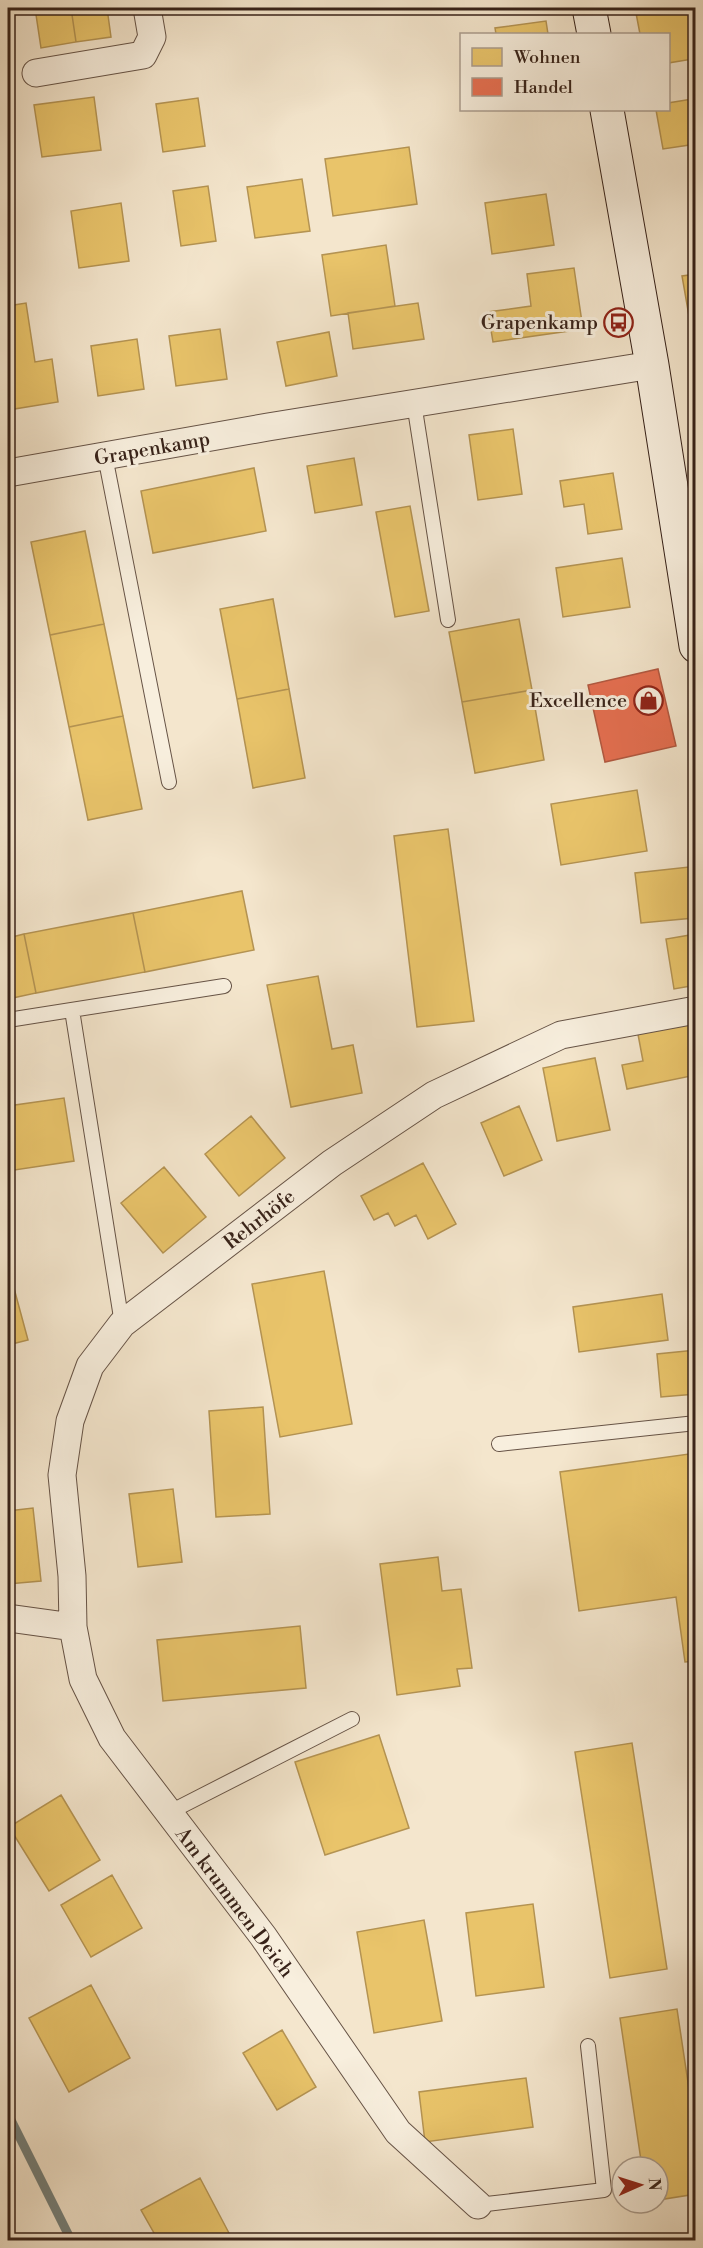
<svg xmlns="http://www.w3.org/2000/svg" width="703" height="2248" font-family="'Libre Bodoni',serif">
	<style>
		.homes { fill: #e9c46a; stroke: #b49352; stroke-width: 1.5 }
		.shops { fill: #e76f51; stroke: #b25840; stroke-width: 1.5 }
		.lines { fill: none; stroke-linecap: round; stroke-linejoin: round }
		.stream { stroke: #74807b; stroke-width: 9 }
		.lane-casing { stroke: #665346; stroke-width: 16 }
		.street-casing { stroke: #665346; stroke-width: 29 }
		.secondary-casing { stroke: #372219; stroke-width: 35 }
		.lane { stroke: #f8efde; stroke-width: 14 }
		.street { stroke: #f8efde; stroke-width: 27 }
		.secondary { stroke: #f8efde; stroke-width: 33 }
		.labels { text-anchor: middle; stroke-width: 6; stroke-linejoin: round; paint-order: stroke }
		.poi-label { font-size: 20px; fill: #372219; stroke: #f8efde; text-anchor: end }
		.street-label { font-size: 20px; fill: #372219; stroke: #f8efde }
	</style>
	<rect width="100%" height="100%" fill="#f4e6cd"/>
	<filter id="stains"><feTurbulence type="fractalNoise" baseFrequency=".00333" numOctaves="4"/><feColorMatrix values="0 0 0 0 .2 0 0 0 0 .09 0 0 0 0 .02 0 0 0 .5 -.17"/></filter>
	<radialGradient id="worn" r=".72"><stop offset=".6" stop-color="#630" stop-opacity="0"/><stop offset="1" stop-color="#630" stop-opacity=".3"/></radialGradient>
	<path class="homes" d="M35,8H71L76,42L41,48Z
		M71,8H107L111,37L76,42Z
		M669,8H696V38L690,39L693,59L668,63V34H640L636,13Z
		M546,21L548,34H496L495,28Z
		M94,97L101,150L42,157L34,105Z
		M198,98L205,146L163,152L156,104Z
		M692,99L696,119V144L663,149L656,110H668V103Z
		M409,147L417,204L333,216L325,159Z
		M302,179L310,231L255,238L247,187Z
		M208,186L216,241L181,246L173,191Z
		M696,188V227L689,189Z
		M546,194L554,245L492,254L485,203Z
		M121,203L129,261L79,268L71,211Z
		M386,245L395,306L331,316L322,255Z
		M574,268L583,329L493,342L488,312L531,306L527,274Z
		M696,274V321L690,322L682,276Z
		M26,303L35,362L52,359L58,402L8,410V306Z
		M418,303L424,339L353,349L348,313Z
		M220,329L227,379L176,386L169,336Z
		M329,332L337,376L286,386L277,342Z
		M137,339L144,389L98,396L91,346Z
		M513,429L522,494L478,500L469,435Z
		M354,458L362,505L315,513L307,466Z
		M254,468L266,531L153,553L141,491Z
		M613,473L622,529L588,534L584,504L564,507L560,481Z
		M410,506L429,611L395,617L376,512Z
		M85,531L104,624L50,635L31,542Z
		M622,558L630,607L563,617L556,568Z
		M273,599L289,689L237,699L220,609Z
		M519,619L532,690L462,702L449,632Z
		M104,624L123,716L69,727L50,635Z
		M289,689L305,778L253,788L237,699Z
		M532,690L544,760L475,773L462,702Z
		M123,716L142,809L88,820L69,727Z
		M637,790L647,851L561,865L551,804Z
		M448,829L474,1021L417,1027L394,836Z
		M689,867L694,918L641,923L635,873Z
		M242,891L254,950L145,972L133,913Z
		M133,913L145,972L36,993L24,934Z
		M24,934L36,993L8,999V938Z
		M696,934V985L674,989L666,939Z
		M318,976L332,1049L353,1045L362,1093L291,1107L267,985Z
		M696,1017V1075L627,1089L622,1065L643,1061L637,1029Z
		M595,1058L610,1130L557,1141L543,1068Z
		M64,1098L74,1161L8,1171V1106Z
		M519,1106L542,1160L504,1176L481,1123Z
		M251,1116L285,1158L239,1196L205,1154Z
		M423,1163L456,1224L428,1239L416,1215L395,1226L388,1213L374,1220L361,1196Z
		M164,1167L206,1217L163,1253L121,1203Z
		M8,1266L28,1340L8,1345Z
		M324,1271L352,1424L280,1437L252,1284Z
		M662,1294L668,1340L579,1352L573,1307Z
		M696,1350V1394L661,1397L657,1354Z
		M263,1407L270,1514L216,1517L209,1411Z
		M696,1453V1661L685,1662L676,1597L579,1611L560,1472Z
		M173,1489L182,1562L138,1567L129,1494Z
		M33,1508L41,1581L8,1584V1511Z
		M438,1557L442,1591L461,1589L472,1668L457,1669L460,1686L397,1695L380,1564Z
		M300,1626L306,1688L163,1701L157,1640Z
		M379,1735L409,1828L325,1855L295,1762Z
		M632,1743L667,1969L610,1978L575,1752Z
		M61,1795L100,1860L49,1891L9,1827Z
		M112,1875L142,1928L91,1957L61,1905Z
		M533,1904L544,1987L476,1996L466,1913Z
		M424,1920L442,2021L374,2033L357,1932Z
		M91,1985L130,2058L69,2092L29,2018Z
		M677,2009L696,2136V2194L658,2200V2167H642L620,2018Z
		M282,2030L316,2087L277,2110L243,2053Z
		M526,2078L533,2127L425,2142L419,2092Z
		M200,2178L230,2235L246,2240H158L141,2210Z"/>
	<path class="shops" d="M658,669L676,746L605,762L588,685Z"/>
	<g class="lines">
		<path class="stream" d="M8,2114L71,2240"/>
		<defs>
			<path id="lane" d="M414,403L448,620
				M105,456L169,782
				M72,1010L122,1324
				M8,1020L224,986
				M499,1444L696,1423
				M168,1813L352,1719
				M478,2205L604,2190L588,2046"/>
			<path id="street" d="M36,73L143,55L152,37L147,8
				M8,473L268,427L652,365
				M8,1618L73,1627L83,1679L112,1738L263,1936L398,2132L478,2205
				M73,1627L72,1576L62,1475L70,1421L90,1366L122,1324L332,1163L434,1095L561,1035L696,1010"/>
			<path id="secondary" d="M589,8L594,34
				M607,110L652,365L696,646"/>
		</defs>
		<use href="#lane" class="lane-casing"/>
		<use href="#street" class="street-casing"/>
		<use href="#secondary" class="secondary-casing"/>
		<use href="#lane" class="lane"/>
		<use href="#street" class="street"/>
		<use href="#secondary" class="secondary"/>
	</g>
	<defs>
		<symbol id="bus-ring" viewBox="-11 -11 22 22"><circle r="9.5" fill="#f8efde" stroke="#8f2418" stroke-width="1.5"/><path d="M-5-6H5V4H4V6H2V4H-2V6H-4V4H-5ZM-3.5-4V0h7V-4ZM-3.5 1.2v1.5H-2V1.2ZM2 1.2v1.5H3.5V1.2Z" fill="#8f2418"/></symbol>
		<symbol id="shop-ring" viewBox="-11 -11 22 22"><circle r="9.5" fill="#f8efde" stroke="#8f2418" stroke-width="1.5"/><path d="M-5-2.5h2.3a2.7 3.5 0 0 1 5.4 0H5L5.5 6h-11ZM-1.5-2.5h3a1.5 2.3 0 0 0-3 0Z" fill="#8f2418"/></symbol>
	</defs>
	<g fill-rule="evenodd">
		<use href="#bus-ring" x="602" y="306" width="33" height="33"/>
		<use href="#shop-ring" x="632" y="684" width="33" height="33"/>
	</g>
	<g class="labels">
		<g class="poi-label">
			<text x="598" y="329">Grapenkamp</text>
			<text x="627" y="707">Excellence</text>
		</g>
		<g class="street-label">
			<text transform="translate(152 448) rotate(-10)" y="7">Grapenkamp</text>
			<text transform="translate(259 1219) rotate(-38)" y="7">Rehrhöfe</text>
			<text transform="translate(235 1902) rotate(53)" y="7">Am krummen Deich</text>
		</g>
	</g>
	<rect width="703" height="2248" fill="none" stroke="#f4e6cd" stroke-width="30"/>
	<rect x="9" y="9" width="685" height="2230" fill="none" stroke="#372219" stroke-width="3"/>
	<rect x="15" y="15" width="673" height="2218" fill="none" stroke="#372219" stroke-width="1.5"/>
	<rect x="460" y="33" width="210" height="78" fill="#f8efde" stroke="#ab9d8f" stroke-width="1.5"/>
	<rect x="472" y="48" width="30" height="18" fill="#e9c46a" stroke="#ab9d8f" stroke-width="1.5"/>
	<text x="514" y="63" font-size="18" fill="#372219">Wohnen</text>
	<rect x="472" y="78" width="30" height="18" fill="#e76f51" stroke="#ab9d8f" stroke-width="1.5"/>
	<text x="514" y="93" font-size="18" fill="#372219">Handel</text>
	<g transform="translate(640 2185) rotate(87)"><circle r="28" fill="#f8efde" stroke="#ab9d8f" stroke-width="1.5"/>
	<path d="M0-4.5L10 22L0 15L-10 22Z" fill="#8f2418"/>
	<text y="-9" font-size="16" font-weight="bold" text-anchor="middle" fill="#372219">N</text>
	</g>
	<rect width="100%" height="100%" filter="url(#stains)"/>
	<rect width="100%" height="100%" fill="url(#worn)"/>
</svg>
